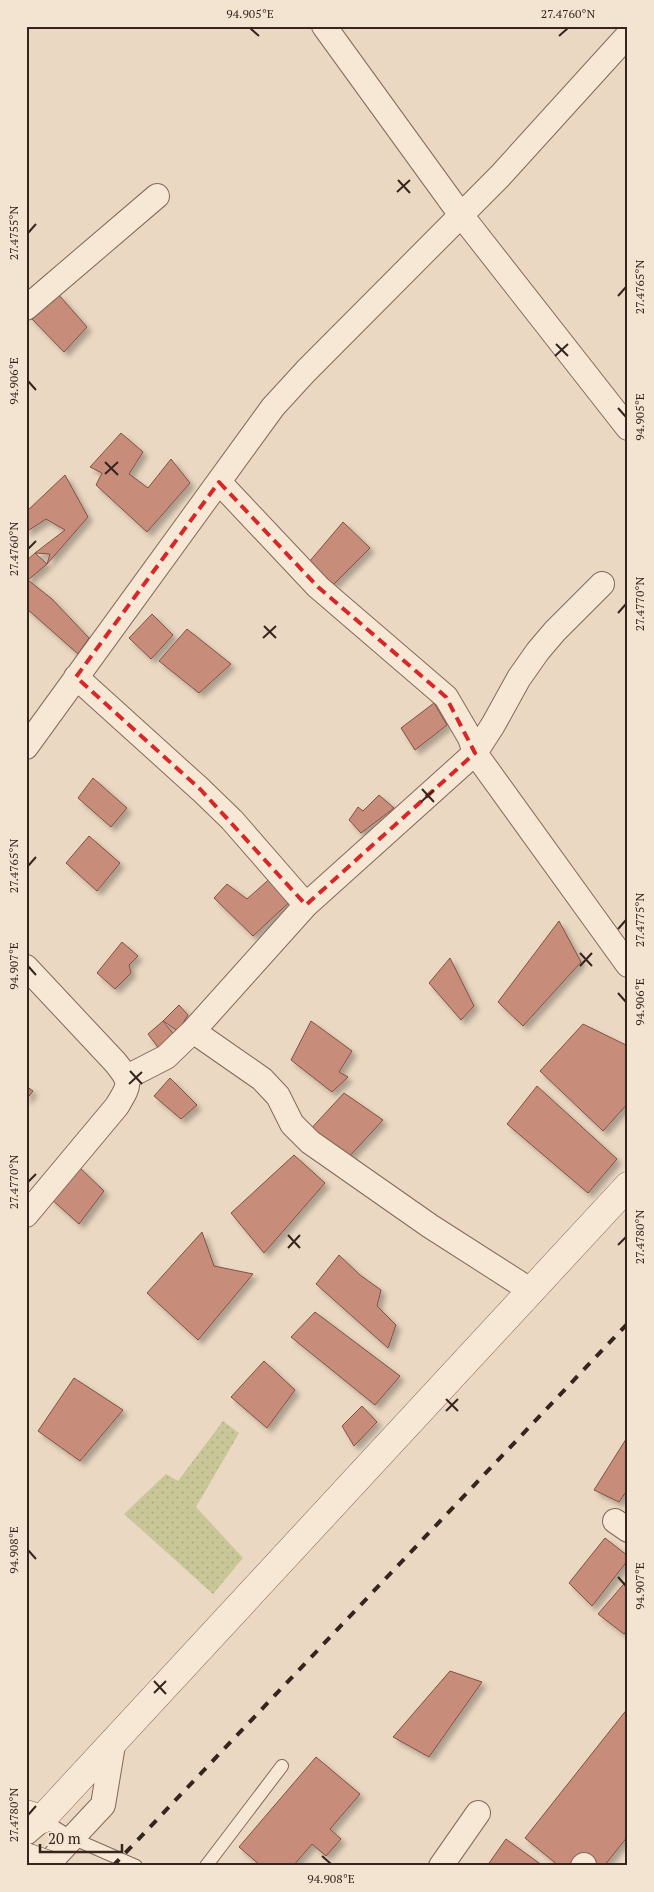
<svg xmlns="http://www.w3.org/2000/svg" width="654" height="1892" font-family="'PT Serif',serif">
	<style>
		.grass { fill: url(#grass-dots) }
		.building { fill: #c78d7a; stroke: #825042; filter: url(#shadow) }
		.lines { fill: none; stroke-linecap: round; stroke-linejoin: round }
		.service-casing { stroke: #84695b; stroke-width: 14 }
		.minor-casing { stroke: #84695b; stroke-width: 26 }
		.tertiary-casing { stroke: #84695b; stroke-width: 29 }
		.service { stroke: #f7e7d5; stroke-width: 12 }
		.minor { stroke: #f7e7d5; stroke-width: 24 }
		.tertiary { stroke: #f7e7d5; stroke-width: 28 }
		.rail { stroke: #35251e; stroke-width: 4; stroke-dasharray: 9 9; stroke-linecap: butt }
		.secondary-bridge-casing { stroke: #664b3e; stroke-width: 29; stroke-linecap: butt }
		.secondary-bridge { stroke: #f7e7d5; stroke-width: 28 }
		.marked { fill: none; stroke: #d62828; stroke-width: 4; stroke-dasharray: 10 6; stroke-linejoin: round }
		.ticks { fill: none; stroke: #35251e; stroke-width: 2 }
		.neatline { fill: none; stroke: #35251e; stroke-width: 2 }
		.ticks-label { font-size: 12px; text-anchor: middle; fill: #35251e }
	</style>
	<defs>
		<pattern id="grass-dots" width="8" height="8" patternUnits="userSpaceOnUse" patternTransform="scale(1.25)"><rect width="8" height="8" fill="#c9c697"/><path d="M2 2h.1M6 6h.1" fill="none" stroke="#adaa82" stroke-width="1.8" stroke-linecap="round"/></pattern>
		<filter id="shadow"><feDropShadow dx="4.5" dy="4.5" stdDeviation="2.5" flood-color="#0004"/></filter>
	</defs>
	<rect width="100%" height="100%" fill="#ebd8c2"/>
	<path class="grass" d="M223,1421L239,1433L196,1507L243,1558L213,1594L124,1514L166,1474L178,1481Z"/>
	<path class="building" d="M58,294L87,327L64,352L29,316Z
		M121,433L143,452L129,474L148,488L171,459L190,483L147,532L96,485L102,473L90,467Z
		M65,475L88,517L47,564L50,554L35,553L65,530L46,519L26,532V512Z
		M343,522L370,548L333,585L309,562Z
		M35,553L47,564L28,580L52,599L89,638L78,654L26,608V561Z
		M152,614L173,635L151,659L129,638Z
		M187,629L231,664L199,693L159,661Z
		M434,703L447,725L415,750L401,728Z
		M93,778L127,808L111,827L78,798Z
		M379,795L394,808L361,833L349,820L358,807L363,811Z
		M89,836L120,863L97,891L66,863Z
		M275,874L296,896L253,936L214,898L227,884L247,899Z
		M559,921L581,962L523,1026L498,1002Z
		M122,942L138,956L129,965L131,973L115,989L97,973Z
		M450,958L474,1006L461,1020L429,983Z
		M179,1005L188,1015L178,1031L163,1021Z
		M163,1021L175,1036L160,1050L148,1034Z
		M311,1021L352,1051L339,1072L348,1077L332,1092L291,1060Z
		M583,1024L628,1046V1103L603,1131L540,1071Z
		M170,1078L197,1105L181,1119L154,1096Z
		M26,1086L33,1091L26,1100Z
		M537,1086L617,1159L588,1193L507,1124Z
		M344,1093L383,1120L346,1160L306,1134Z
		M294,1155L325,1183L264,1253L231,1213Z
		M78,1166L104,1191L79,1224L50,1198Z
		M202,1232L214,1266L253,1274L198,1340L147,1293Z
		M339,1255L360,1275L381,1290L377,1306L396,1325L388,1348L316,1284Z
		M315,1312L400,1376L375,1405L291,1337Z
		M264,1361L295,1390L267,1428L231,1397Z
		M74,1378L123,1410L80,1461L38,1431Z
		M362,1406L377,1422L354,1446L342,1426Z
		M628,1436V1489L619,1502L594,1490Z
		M605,1538L628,1556V1560L592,1606L569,1583Z
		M628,1579V1629L624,1634L598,1614Z
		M450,1671L482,1682L429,1757L393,1737Z
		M628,1708V1836L604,1866H559L525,1838Z
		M316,1757L360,1794L330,1829L341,1839L326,1856L312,1844L293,1866H261L239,1847Z
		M506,1839L543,1866H487Z"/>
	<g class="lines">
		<defs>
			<path id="service" d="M42,1819L72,1838L136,1866
				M206,1866L282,1766"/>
			<path id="minor" d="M324,26L461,215L628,428
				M26,308L157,196
				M219,482L318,587L446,697L470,738L475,753L628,965
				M76,677L201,790L232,820L306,905
				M26,747L273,407L306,371L500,176L628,35
				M26,967L115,1062C132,1083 130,1084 117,1106L26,1215
				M193,1031L262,1079L278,1096L292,1124L310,1142L430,1226L530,1290
				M127,1077L166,1057L193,1031L306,905L475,753L493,725L519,678L538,651L555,631L602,584
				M615,1521L628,1530
				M26,1833L42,1819
				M46,1866L103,1805L114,1739
				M441,1866L478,1813
				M583,1866L584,1865"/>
			<path id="tertiary" d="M26,1814L42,1819L628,1186"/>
		</defs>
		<use href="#service" class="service-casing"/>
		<use href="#minor" class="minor-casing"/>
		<use href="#tertiary" class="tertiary-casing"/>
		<use href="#service" class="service"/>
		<use href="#minor" class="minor"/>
		<use href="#tertiary" class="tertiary"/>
		<path class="rail" d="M113,1866L628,1323"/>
		<defs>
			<path id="secondary-bridge" d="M26,1857L52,1866"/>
		</defs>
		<use href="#secondary-bridge" class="secondary-bridge-casing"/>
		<use href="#secondary-bridge" class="secondary-bridge"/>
	</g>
	<path class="marked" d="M219,482L318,587L446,697L475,753L306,905L201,790L76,677Z"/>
	<path class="ticks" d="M250,28L259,36M559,36L568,28M398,180L410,193M397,192L410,180M28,233L36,224M618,296L626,287M556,344L568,356M555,356L568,344M28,381L36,390M618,408L626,417M105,462L118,475M105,474L118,462M28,549L36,541M618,613L626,604M264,626L276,638M263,638L276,626M422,789L434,802M421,802L434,790M28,866L36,857M618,929L626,920M580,953L592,966M28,966L36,975M580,966L592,953M618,993L626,1002M130,1071L142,1084M129,1084L142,1072M28,1182L36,1174M288,1235L300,1248M618,1245L626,1237M288,1248L300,1235M446,1399L458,1411M446,1411L458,1399M28,1550L36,1559M618,1577L626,1586M154,1681L166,1694M154,1693L166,1681M28,1815L36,1806M322,1856L331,1864"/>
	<rect width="654" height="1892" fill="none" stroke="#f3e4d2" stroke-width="55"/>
	<path d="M40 1844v8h82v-8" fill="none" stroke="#35251e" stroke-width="2.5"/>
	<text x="48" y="1844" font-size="15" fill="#35251e" stroke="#f3e4d2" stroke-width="4" paint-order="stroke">20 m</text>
	<rect x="28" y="28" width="598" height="1836" class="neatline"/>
	<g class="ticks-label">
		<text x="250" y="18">94.905°E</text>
		<text x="568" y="18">27.4760°N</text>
		<text transform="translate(14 233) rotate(-90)" y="4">27.4755°N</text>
		<text transform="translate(640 287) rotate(-90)" y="4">27.4765°N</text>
		<text transform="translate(14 381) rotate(-90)" y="4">94.906°E</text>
		<text transform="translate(640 417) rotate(-90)" y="4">94.905°E</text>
		<text transform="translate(14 549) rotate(-90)" y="4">27.4760°N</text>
		<text transform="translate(640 604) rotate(-90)" y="4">27.4770°N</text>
		<text transform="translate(14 866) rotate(-90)" y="4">27.4765°N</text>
		<text transform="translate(640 920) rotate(-90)" y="4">27.4775°N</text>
		<text transform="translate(14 966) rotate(-90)" y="4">94.907°E</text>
		<text transform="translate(640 1002) rotate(-90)" y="4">94.906°E</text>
		<text transform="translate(14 1182) rotate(-90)" y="4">27.4770°N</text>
		<text transform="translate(640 1237) rotate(-90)" y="4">27.4780°N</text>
		<text transform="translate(14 1550) rotate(-90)" y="4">94.908°E</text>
		<text transform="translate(640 1586) rotate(-90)" y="4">94.907°E</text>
		<text transform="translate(14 1815) rotate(-90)" y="4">27.4780°N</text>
		<text x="331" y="1883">94.908°E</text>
	</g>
</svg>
